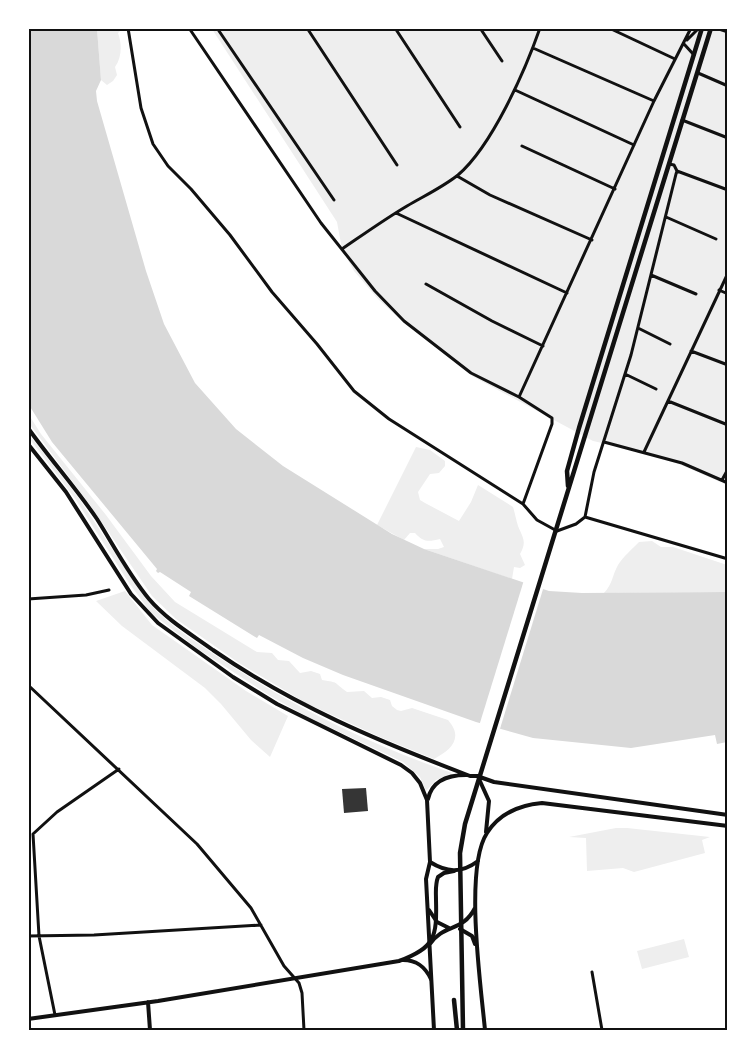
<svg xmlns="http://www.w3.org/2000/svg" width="756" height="1059" font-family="'DejaVu Sans',sans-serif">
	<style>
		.green { fill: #eee }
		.water { fill: #d9d9d9 }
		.pier { fill: #fff }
		.building { fill: #353535 }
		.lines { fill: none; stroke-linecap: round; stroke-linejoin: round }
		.minor { stroke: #111; stroke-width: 3 }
		.tertiary { stroke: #111; stroke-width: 4 }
		.secondary { stroke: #111; stroke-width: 4 }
		.trunk { stroke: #111; stroke-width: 4.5 }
		.neatline { fill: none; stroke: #111; stroke-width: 2 }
	</style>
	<rect width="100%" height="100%" fill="#fff"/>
	<path class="green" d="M97,29H126L121,30L118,33C122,44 122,57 115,67L117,75L113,81L107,85L101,80Z
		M212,29H727V485L681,465L644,452L593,441L472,376L402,321L378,299L354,271L342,249L337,222Z
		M29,415L41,434L106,515L151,576L175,602L257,652L272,653L278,660L289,661L300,673L311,671L320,674L322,680C340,683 332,681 347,692L364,691L372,698L381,697L390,700L392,706L397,710L401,711L412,708L448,720C464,738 451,750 434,759L380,737L306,703L239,663L176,619L152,596L90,505L31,426Z
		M28,433L78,497L142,594C161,620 189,637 215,655C288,704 368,744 452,773L436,780L426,791L420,777L403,762L308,717L270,696L198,649L151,613L129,583L76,500L29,438Z
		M416,447L430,450L445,461V466L439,473L430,474L418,492L420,500L425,503L459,521L471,502L478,485L513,507C515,513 516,520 518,526C523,538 527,542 520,554L525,565L520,568L514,567L512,579L424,549H438L444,547L440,539C428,542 423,542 415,533H410L404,540L377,525Z
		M652,541L661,547H673L727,565V592L604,593C613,583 612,576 618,565C623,557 632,549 639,542Z
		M125,591L152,625L246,691L288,716L270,757L251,740L221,704L205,688L122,626L96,601Z
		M616,828H627L710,837L702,840L705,853L634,872L623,868L587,871L586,838L569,837Z
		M684,939L689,957L642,969L637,951Z"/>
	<path class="water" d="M28,29H97L101,80L96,91L97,101L146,271L164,324L195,383L236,429L283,466L392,534L424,549L549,591L582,593L727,592V742L717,744L715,735L631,748L533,738L476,722L343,675L303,658L259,635L257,638L189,596L191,592L160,572L158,573L156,571L157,569L52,442L29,405Z"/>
	<path class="pier" d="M524,580L544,586L499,732L479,726Z"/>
	<path class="building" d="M366,788L368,811L344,813L342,789Z"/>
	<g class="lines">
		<path class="minor" d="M128,28L141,108L153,144L168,166L191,189L230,235L272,292L317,344L354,391L389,419L523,504L537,520L557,531L576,524L585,517
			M189,28L321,223L375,291L404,321L471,373L519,397L552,418V424L523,504
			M217,28L334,200
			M307,28L397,165
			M395,28L460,127
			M480,28L502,61
			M609,28L675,59
			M716,28L728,32
			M687,40L699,28
			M684,44L694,55
			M533,48L654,101
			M698,73L728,86
			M515,90L634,145
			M682,120L728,138
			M522,146L615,189
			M677,171L728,190
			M457,176L490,195L592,240
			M396,213L567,293
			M666,217L716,239
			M342,249C364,234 385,219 407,206C424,196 443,187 458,175C492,146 525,71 540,28
			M651,275L696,294
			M426,284L492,321L543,346
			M719,290L728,294
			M638,328L670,344
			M691,351L728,365
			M625,374L656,389
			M519,397L654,101L691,28
			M668,401L728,425
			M604,442L682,463L728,483
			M644,452L728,273
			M722,480L728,469
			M585,517L594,472L631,355L676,174L677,171L674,165L669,164
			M585,517L728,559
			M28,599L86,595L109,590
			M28,685L197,844L251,908L284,966L299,983L302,993L304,1030
			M28,936L94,935L261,925
			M592,972L602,1030
			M55,1015L39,936L33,834L57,812L119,769"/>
		<path class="tertiary" d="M403,960C417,960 425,967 431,979
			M148,1002L150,1030
			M28,1019L158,1001L399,961C435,948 437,937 436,900C436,892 435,885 438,877L444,873L454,871"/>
		<path class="secondary" d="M28,428C50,459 76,488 97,519C114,546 129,575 149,599C167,620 191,634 213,650C294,706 378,741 470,776H477L494,782L728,815
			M28,444L66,492L131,594L158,623L233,677L277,704L401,765L412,773L420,783L427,800L430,862L426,879L434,1030
			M479,779L489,801L486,832
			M428,799C432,781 448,775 466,775
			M430,862C446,872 461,874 478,861
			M429,910L437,922L449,928
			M460,929L472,936L475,944
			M429,945C444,923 462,933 475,908
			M485,1030C481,987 464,868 487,833C499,814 520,805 542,803L728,826"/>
		<path class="trunk" d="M568,486L567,471L579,428L702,28
			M454,1000L457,1030
			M463,1030L460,853L465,824L711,28"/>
	</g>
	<rect width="756" height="1059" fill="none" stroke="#ffffff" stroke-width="60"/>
	<rect x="30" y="30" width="696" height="999" class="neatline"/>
</svg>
